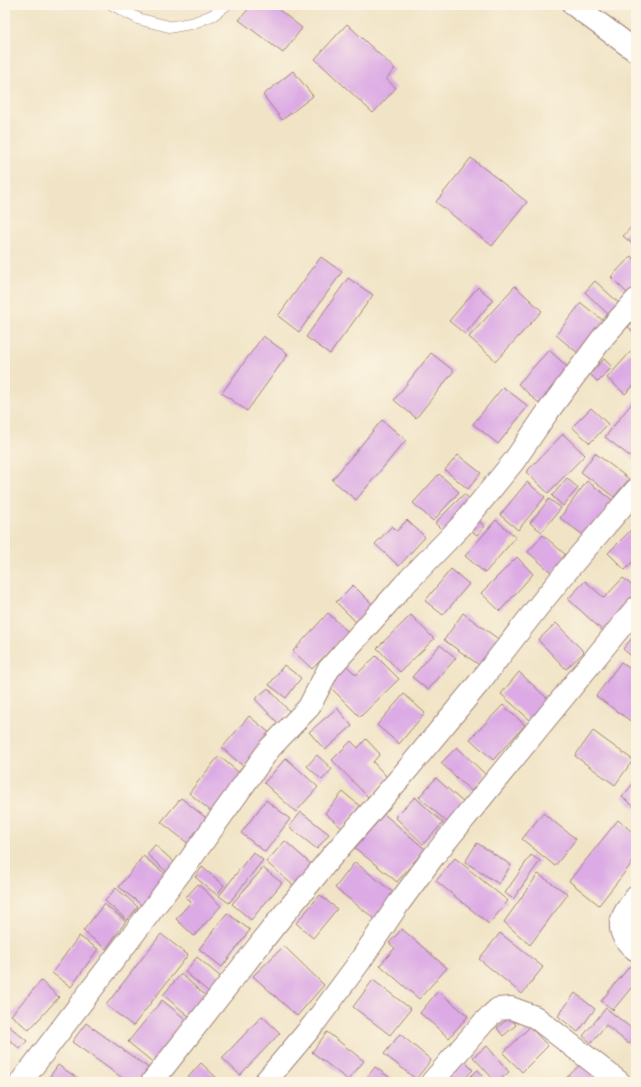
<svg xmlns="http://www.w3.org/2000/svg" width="641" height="1087" font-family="'Architects Daughter',sans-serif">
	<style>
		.building { fill: #dcaae5 }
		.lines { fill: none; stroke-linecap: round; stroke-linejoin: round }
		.service-casing { stroke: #9e8278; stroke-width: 12 }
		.minor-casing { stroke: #9e8278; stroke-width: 24 }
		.tertiary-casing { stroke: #9e8278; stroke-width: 24 }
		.service { stroke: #fff; stroke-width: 11 }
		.minor { stroke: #fff; stroke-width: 22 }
		.tertiary { stroke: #fff; stroke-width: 22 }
	</style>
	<rect width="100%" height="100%" fill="#fcf5e5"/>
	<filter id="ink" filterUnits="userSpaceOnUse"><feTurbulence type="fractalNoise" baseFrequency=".025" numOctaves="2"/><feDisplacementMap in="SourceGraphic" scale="8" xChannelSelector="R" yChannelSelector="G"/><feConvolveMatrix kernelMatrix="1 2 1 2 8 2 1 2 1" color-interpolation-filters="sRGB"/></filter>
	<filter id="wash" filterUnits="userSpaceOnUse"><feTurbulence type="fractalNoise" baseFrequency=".012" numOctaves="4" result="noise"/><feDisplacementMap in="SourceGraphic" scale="16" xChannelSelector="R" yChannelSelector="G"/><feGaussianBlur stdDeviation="0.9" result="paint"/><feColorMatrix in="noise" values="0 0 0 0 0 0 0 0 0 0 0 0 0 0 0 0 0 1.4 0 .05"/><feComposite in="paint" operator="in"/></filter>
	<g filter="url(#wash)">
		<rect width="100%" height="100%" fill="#f1e4c6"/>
		<g id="blocks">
			<path class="building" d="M252,5H273L302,28L283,53L239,20Z
				M347,24L395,69L386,79L396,88L373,113L315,59Z
				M293,71L313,96L282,120L263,95Z
				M471,158L527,202L492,246L436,202Z
				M636,222V247L623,236Z
				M631,256L636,261V285L628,294L611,277Z
				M321,257L342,272L299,332L278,316Z
				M348,278L373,295L330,354L306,337Z
				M595,281L621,305L610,316L585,292Z
				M515,286L542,311L496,361L469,337Z
				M478,287L493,300L465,334L449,321Z
				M581,303L605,322L579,354L556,335Z
				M636,318V334L628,327Z
				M263,336L288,354L247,411L222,393Z
				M634,348L636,350V383L625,394L607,378Z
				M549,350L572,371L541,405L518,384Z
				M431,353L454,371L416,418L394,400Z
				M604,359L612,367L598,382L590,374Z
				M503,387L528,406L498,444L473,424Z
				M636,398V461L605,437Z
				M591,408L608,424L590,443L572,427Z
				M382,420L406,440L356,500L332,480Z
				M563,434L585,455L548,493L526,472Z
				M595,453L629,479L614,497L581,472Z
				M458,455L481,473L468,489L445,470Z
				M439,474L459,492L433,521L413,503Z
				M567,478L578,488L563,506L552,496Z
				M587,481L614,501L586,537L560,518Z
				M527,482L545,497L518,530L500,515Z
				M464,494L474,503L445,533L435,523Z
				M549,499L561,508L542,532L530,523Z
				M476,519L485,526L477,535L468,528Z
				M407,520L425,537L399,566L375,544L392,526L397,531Z
				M496,520L516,537L485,573L465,556Z
				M636,525V558L625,570L608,553Z
				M543,535L567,556L552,573L528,552Z
				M517,557L533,574L500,611L481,593Z
				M451,569L469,584L443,615L425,601Z
				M623,578L636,589V598L604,632L568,599L585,581L604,598Z
				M353,585L373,605L356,622L336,602Z
				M328,613L348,632L312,669L293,651Z
				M463,613L501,641L482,667L444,640Z
				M411,615L434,639L400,672L377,648Z
				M556,623L584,652L566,669L538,640Z
				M636,633V660L623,649Z
				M440,645L456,658L428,690L412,677Z
				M376,656L399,679L360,717L328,685L347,666L356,675Z
				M621,662L636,673V725L596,696Z
				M284,665L301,678L286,698L269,685Z
				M519,672L550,701L531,721L501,694Z
				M268,688L290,712L278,723L255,699Z
				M404,694L425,713L399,744L377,725Z
				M503,705L525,725L493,760L470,739Z
				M337,708L352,726L325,750L309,732Z
				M249,716L271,734L244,767L222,748Z
				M593,731L633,760L615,785L575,756Z
				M366,739L380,754L373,762L388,778L368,797L332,760L351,741L358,748Z
				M457,747L486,775L471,791L441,763Z
				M317,755L332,769L322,780L307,766Z
				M219,756L243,776L213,813L189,793Z
				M286,758L318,787L296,812L264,783Z
				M436,778L465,804L448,823L419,797Z
				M636,780V808L622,797Z
				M343,792L360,806L342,828L325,813Z
				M415,797L443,823L423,844L395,817Z
				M181,798L210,821L190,845L161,822Z
				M266,800L290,819L265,852L241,833Z
				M301,812L329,834L317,849L289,827Z
				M543,813L576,839L555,866L522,839Z
				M384,814L425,849L397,882L355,848Z
				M618,820L636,835V858L599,905L569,881Z
				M285,841L312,865L294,886L266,862Z
				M477,843L511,865L499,884L465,862Z
				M155,845L182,869L174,879L147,854Z
				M253,852L263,860L229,903L219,896Z
				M531,855L540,861L513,899L505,893Z
				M143,856L168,876L144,907L119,887Z
				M455,858L508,901L489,924L436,881Z
				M355,862L395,894L375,919L335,888Z
				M202,867L224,885L217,895L195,877Z
				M263,868L282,883L251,920L232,904Z
				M538,874L568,894L530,945L504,922Z
				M198,884L221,906L194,936L176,919L191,902L186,897Z
				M116,888L138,907L127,920L105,901Z
				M320,895L337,909L313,938L296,923Z
				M104,904L126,921L106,949L83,931Z
				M227,913L250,930L222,967L199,949Z
				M402,929L447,968L419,999L380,965L395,948L389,943Z
				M500,933L543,967L522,994L479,959Z
				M161,934L188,955L133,1026L106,1005Z
				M79,936L98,949L71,987L52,973Z
				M284,946L324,985L297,1016L253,976Z
				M197,957L222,978L210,993L185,972Z
				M630,966L636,971V982L613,1010L601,1001Z
				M181,974L206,996L189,1016L163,995Z
				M373,980L411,1009L390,1035L353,1007Z
				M41,981L59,997L29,1030L11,1015Z
				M438,991L468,1016L449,1038L420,1013Z
				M575,993L595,1009L578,1032L558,1016Z
				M162,1000L189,1022L155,1064L128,1042Z
				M606,1008L636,1032V1036L629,1044L606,1025L591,1043L583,1036Z
				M262,1016L280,1033L240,1075L222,1058Z
				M510,1017L516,1025L503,1036L497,1028Z
				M86,1023L154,1072L147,1082H128L72,1042Z
				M9,1026L27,1041L20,1049L5,1036V1029Z
				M530,1027L548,1046L522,1072L503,1053Z
				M327,1032L364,1061L348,1080L312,1052Z
				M400,1034L431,1060L416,1079L384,1054Z
				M487,1046L509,1072L497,1082H496L473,1057Z
				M463,1060L473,1070L461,1082H441Z
				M201,1063L221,1082H184Z
				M582,1063L601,1082H562Z
				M58,1065L80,1080L79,1082H46Z
				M375,1067L396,1082H363Z
				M478,1070L488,1082H464Z"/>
		</g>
	</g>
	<g filter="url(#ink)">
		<use href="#blocks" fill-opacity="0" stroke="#9e8278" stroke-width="1"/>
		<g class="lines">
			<defs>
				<path id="service" d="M113,5L139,19L171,27L193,23L213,15L226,5"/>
				<path id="minor" d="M636,897C620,917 612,931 636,950
					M21,1082L189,861L270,748L309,707L328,670L404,585L461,526L514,461L549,410L604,336L636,300
					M152,1082L275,925L332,856L401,777L478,684L537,608L575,561L636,490
					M265,1082L313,1025L358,964L399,903L433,857L636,608
					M432,1082L484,1022L498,1009L511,1008L535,1017L619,1082"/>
				<path id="tertiary" d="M574,5L636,51"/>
			</defs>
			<use href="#service" class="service-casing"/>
			<use href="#minor" class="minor-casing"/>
			<use href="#tertiary" class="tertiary-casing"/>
			<use href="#service" class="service"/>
			<use href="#minor" class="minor"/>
			<use href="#tertiary" class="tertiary"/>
		</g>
	</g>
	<rect width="641" height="1087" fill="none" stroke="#fcf5e5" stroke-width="20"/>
</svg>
